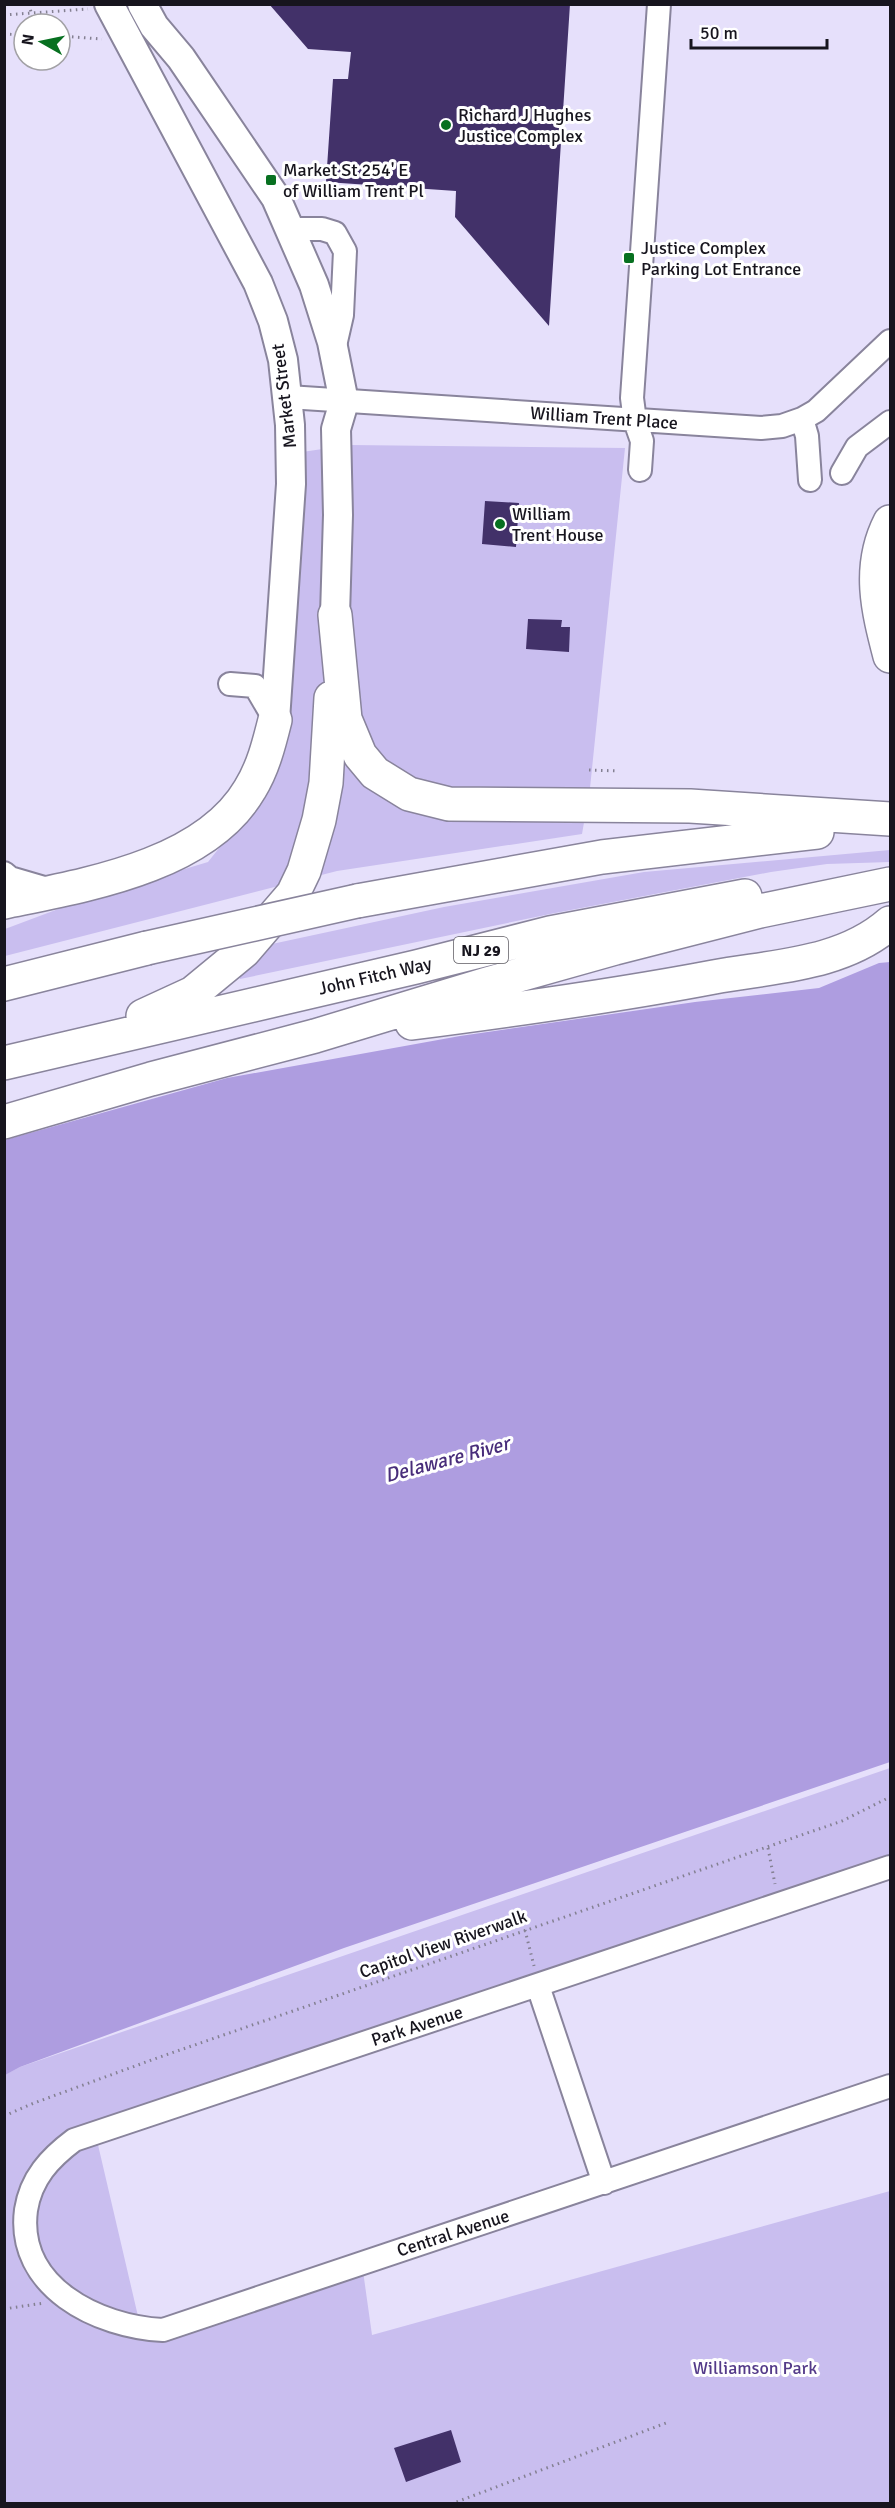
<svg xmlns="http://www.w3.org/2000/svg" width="895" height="2508" font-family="Signika,sans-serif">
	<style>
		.green { fill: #c9beef }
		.water { fill: #ae9de0 }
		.building { fill: #423169 }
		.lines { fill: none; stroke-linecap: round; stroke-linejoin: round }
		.minor-casing { stroke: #89849c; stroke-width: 26 }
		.major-casing { stroke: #89849c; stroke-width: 32 }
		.highway-casing { stroke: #89849c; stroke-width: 36 }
		.path { stroke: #848092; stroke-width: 3; stroke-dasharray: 1.5 4.5; stroke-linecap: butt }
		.minor { stroke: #fff; stroke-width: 22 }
		.major { stroke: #fff; stroke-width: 28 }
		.highway { stroke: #fff; stroke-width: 33 }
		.highway-bridge-casing { stroke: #89849c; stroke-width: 36; stroke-linecap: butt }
		.highway-bridge { stroke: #fff; stroke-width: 33 }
		.poi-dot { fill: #077020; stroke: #fff; stroke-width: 2 }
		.labels { text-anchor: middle; stroke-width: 6; stroke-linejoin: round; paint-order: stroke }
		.shield { fill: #fff; stroke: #5d5b62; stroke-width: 1.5 }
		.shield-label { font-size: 16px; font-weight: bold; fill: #17151e }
		.poi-label { font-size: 18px; fill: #17151e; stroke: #fff; text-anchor: start }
		.street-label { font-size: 18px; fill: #17151e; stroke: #fff }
		.park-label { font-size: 18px; fill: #543b89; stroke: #fff }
		.water-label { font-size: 20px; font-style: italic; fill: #482d7a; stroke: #fff }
	</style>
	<rect width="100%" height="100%" fill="#e6e0fb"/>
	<path class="green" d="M350,445L625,448L590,788L582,834L337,871L5,956V929L85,899L208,862L247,813L302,452Z
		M890,850V862L827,864L771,872L555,913L240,979L239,976L272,944L444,907L644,872Z
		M890,1768V1864L95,2132L141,2329L362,2264L372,2335L890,2191V2503H5L4,2075L20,2067Z"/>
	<path class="water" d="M890,962V1762L344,1948L20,2067L5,2075V1140L227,1078L460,1036L695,1002L819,988L879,963Z"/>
	<path class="building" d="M269,4H570L549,326L455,217L456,191L326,182L333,79H348L351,52L308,49Z
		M485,501L519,503L516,547L482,544Z
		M528,619L562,620L561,627H570L569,652L526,649Z
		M451,2430L461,2462L406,2482L394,2448Z"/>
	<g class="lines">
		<defs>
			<path id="minor" d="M291,229H322L335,233L345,251L342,315L334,350
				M288,397L761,428L782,426L802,419L816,411L890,341
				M802,419L807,436L810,480
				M640,470L642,441L635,421L632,398L659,4
				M842,473L857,447L890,422
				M230,684L255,686L275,720
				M4,873L10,878L51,890
				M890,1867L74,2140C50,2158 31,2178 26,2210C16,2287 98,2327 163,2330L890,2086
				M538,1986L604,2183"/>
			<path id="major" d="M109,4L258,283L273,321L283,360L290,425L291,484L275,720
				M142,4L154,26L181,58L276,198L314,285L332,342L344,402L336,429L338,515L335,615"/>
			<path id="highway" d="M890,522C867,567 878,610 890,656
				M335,615L345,719L360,755L375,773L409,794L449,804L690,806L890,819
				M357,901L602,857L817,832
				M4,902C86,885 205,866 250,789C263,768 269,744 275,720
				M4,984L147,948
				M143,1016L193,993L244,951L293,894L304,871L319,820L326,783L331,698
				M412,1023C513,1010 614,996 714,977C774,966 842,965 890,923
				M4,1063L416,967L550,933L745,896
				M4,1122L151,1079L315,1036L487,984L615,948L760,911L890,884"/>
		</defs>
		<use href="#minor" class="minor-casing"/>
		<use href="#major" class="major-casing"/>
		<use href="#highway" class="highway-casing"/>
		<path class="path" d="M29,4L34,24
			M4,15L88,9
			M4,34L24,35
			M60,36L102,39
			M589,770L619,771
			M768,1848L775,1884
			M525,1930L534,1966
			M4,2116L34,2103L157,2058L842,1821L890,1797
			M4,2309L44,2303
			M451,2504L666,2423"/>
		<use href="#minor" class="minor"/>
		<use href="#major" class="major"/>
		<use href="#highway" class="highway"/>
		<defs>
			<path id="highway-bridge" d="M147,948L357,901"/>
		</defs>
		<use href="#highway-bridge" class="highway-bridge-casing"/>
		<use href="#highway-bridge" class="highway-bridge"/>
	</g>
	<g class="poi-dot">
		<circle cx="446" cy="125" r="6"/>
		<rect x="265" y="174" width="12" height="12" rx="3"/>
		<rect x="623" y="252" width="12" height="12" rx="3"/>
		<circle cx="500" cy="524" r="6"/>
	</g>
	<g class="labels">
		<rect class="shield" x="454" y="937" width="54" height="26" rx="4.5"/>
		<g class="shield-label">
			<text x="481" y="956">NJ 29</text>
		</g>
		<g class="poi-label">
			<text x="458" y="121">Richard J Hughes<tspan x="458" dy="21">Justice Complex</tspan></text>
			<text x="283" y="176">Market St 254' E<tspan x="283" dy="21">of William Trent Pl</tspan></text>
			<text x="641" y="254">Justice Complex<tspan x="641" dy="21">Parking Lot Entrance</tspan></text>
			<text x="512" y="520">William<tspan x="512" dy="21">Trent House</tspan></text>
		</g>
		<g class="street-label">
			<text transform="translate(284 396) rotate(-97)" y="6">Market Street</text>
			<text transform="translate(604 418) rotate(4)" y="6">William Trent Place</text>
			<text transform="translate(375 976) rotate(-13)" y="6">John Fitch Way</text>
			<text transform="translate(443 1944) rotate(-19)" y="6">Capitol View Riverwalk</text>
			<text transform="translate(417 2026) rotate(-18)" y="6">Park Avenue</text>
			<text transform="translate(453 2233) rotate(-18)" y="6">Central Avenue</text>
		</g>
		<g class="park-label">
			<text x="755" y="2374">Williamson Park</text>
		</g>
		<g class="water-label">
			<text transform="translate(447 1459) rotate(-15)" y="7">Delaware River</text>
		</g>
	</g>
	<rect width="895" height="2508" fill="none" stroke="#17151e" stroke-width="12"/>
	<g transform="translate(42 42) rotate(279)"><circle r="28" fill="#ffffff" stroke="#a2a1a5" stroke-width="1.5"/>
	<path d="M0-4.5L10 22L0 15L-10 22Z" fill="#077020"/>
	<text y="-9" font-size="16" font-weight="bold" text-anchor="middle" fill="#17151e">N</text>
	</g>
	<path d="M691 39v9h136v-9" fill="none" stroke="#17151e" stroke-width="3"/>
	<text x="700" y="39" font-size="18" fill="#17151e" stroke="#ffffff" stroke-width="4.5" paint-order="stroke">50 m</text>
</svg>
